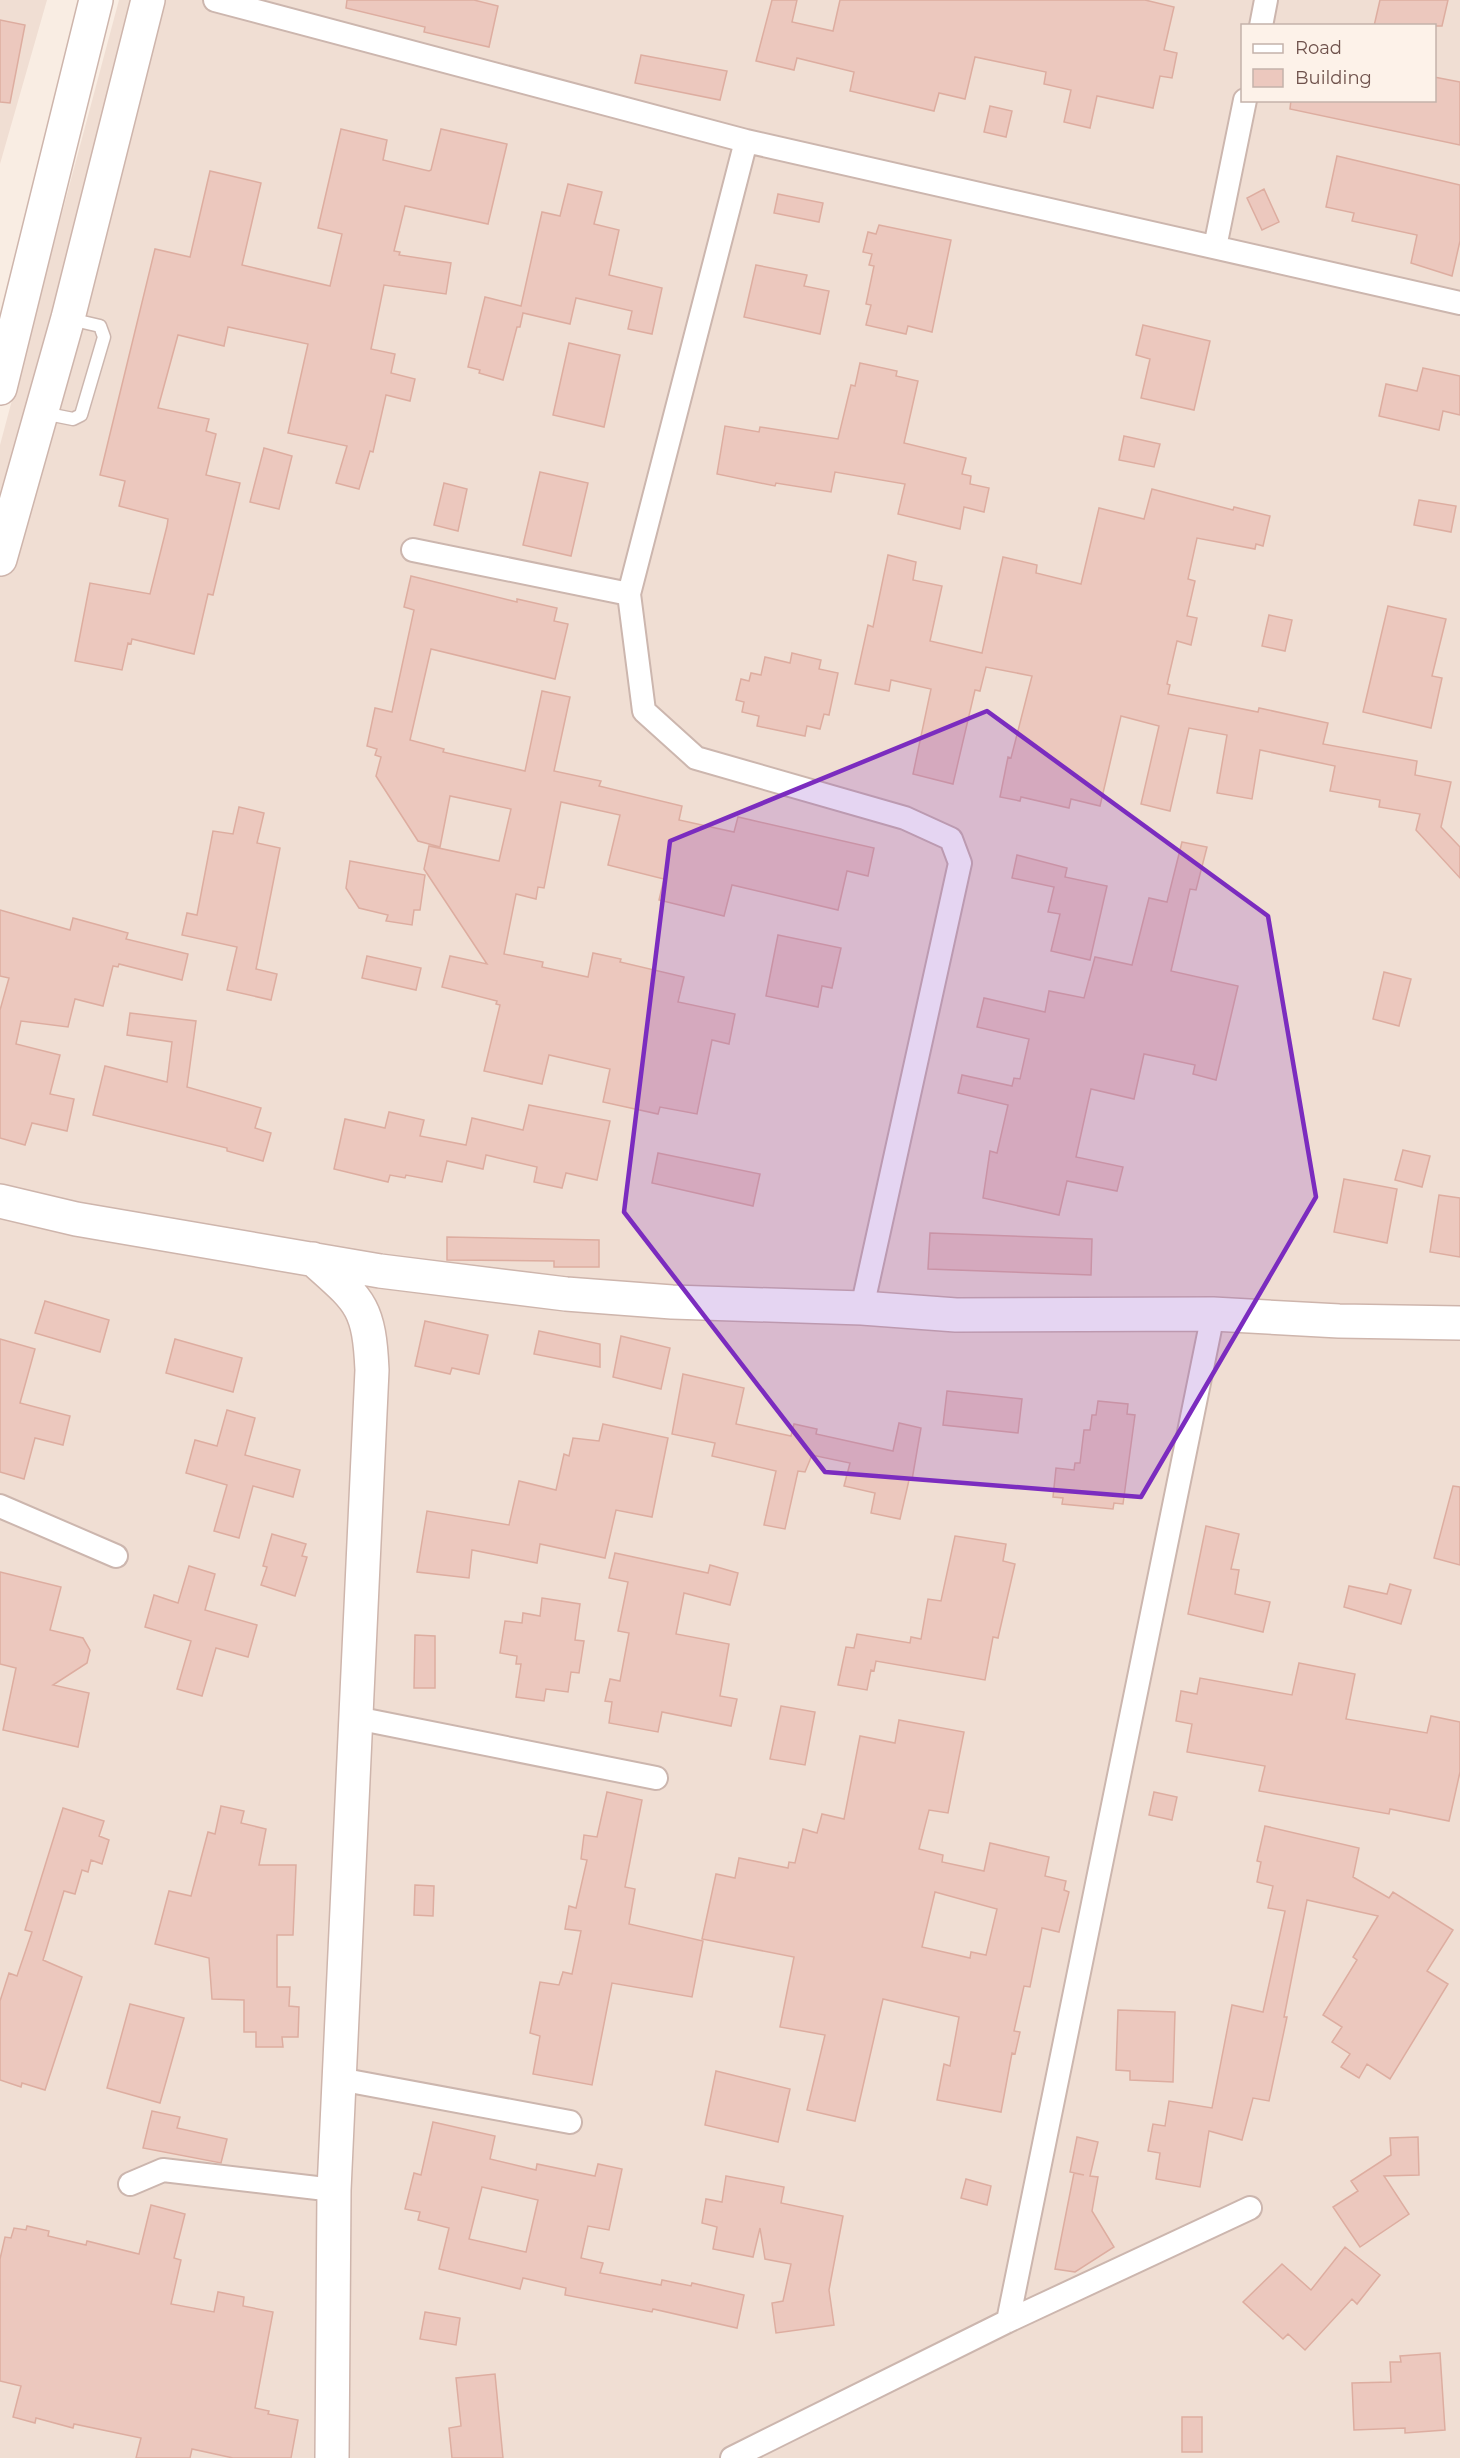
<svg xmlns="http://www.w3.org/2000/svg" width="1460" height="2458" font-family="Montserrat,sans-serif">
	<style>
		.residential { fill: #f0ded3; fill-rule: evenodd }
		.building { fill: #ecc8be; stroke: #ddada0; stroke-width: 1.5; fill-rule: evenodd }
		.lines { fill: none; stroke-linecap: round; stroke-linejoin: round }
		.lane-casing { stroke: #ccb6ae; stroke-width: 15 }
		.street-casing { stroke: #ccb6ae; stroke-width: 26 }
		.secondary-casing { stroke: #ceb5ac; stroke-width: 36 }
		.lane { stroke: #fff; stroke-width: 12 }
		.street { stroke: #fff; stroke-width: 22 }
		.secondary { stroke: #fff; stroke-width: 33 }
		.marked { fill: #7b2cbf; fill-opacity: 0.2; stroke: #7b2cbf; stroke-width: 4.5; stroke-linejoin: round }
	</style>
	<rect width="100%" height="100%" fill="#f9ede3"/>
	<path class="residential" d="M0,0H47L0,164Z
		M119,0H1460V2458H0V445ZM1242,26H1434V100H1242Z"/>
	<path class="building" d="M347,0H474L498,6L489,47L424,32L425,27L346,8Z
		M772,0H797L792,22L833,31L840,0H1145L1174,7L1164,50L1177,53L1172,78L1160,76L1153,108L1097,96L1090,128L1064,122L1071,90L1044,84L1046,72L975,57L965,99L939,93L934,111L850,91L854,72L797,58L794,70L756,61Z
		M1380,0H1448L1442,26H1374Z
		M0,20L25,25L10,103L0,102Z
		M641,55L727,71L720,100L635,83Z
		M1434,77L1460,82V145L1290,109L1291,100H1434Z
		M990,106L1012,111L1006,137L984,132Z
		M341,129L387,140L383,160L429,171L431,170L441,129L507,144L488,224L405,206L394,251L400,252L399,255L451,263L446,294L384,285L371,349L395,354L391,373L415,379L410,401L386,395L373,452L370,451L359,489L336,483L347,446L288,433L308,344L228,327L224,346L178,335L158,408L209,419L206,431L216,434L206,475L240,483L213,595L208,594L194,654L132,639L131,644L128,643L122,670L75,661L90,583L150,594L167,526L168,519L119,506L125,481L100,475L155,249L190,257L210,171L261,183L242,265L330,286L342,234L318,228Z
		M1337,156L1460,185V241L1452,276L1411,263L1417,235L1352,221L1354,213L1326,207Z
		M568,184L602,192L594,224L619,230L609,275L662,288L652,334L628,329L632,311L576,298L570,324L523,313L520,327H517L503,380L479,373L480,370L468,367L485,297L521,306L542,212L560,216Z
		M1264,189L1279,222L1262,230L1247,198Z
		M778,194L823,203L819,222L774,213Z
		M879,225L951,240L932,332L908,326L906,334L866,325L871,305L866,304L874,266L869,265L872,254L863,252L868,232L876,234Z
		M756,265L807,275L804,286L829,291L820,334L744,317Z
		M1143,325L1210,341L1194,410L1141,398L1150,359L1136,355Z
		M569,343L620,355L604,427L553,415Z
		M860,363L897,371L896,376L918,381L904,443L966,458L962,474L971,476L970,484L989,488L984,512L964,507L960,529L898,514L905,484L835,472L831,492L776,483L775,486L717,474L725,426L759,432L760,427L838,439L851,385L855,386Z
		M1423,368L1460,376V415L1443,411L1439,430L1379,416L1386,384L1417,391Z
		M1124,436L1160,444L1154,467L1119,460Z
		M264,448L292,456L279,509L250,502Z
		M540,472L588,483L571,556L523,545Z
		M444,483L467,489L458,531L434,525Z
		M1152,489L1233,510L1234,507L1270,516L1263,546L1256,544L1255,549L1197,538L1188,579L1195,581L1187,616L1197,618L1191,645L1177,641L1167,684L1170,685L1168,694L1258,712L1259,708L1328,723L1323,744L1417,761L1415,775L1451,782L1441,827L1460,847V878L1416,830L1420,814L1379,807L1380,800L1330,791L1335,766L1260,750L1252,799L1217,793L1227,735L1189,728L1170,811L1141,804L1159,726L1121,716L1100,806L1071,799L1069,808L1021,797L1020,801L1000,797L1008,757L1011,758L1032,676L986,667L980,691L975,690L953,784L913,774L931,689L891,680L889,691L855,684L868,625L873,627L888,555L916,562L913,580L942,586L930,641L982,653L1003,557L1037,565L1036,573L1081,584L1099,508L1144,519Z
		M1419,500L1456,506L1451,532L1414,525Z
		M411,576L517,602V599L557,608L554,621L568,624L555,679L431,649L410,740L444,749L443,752L525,771L542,691L570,697L554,771L601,781L599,786L682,806L679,820L734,832L738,817L874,848L868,876L847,871L838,910L732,885L724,916L659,900L664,879L608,865L620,815L561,802L544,888L538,887L536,899L516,894L504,954L543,962L542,967L588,977L593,953L621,959L620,962L684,977L678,1002L735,1014L729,1044L712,1040L697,1114L660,1107L658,1114L603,1102L610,1069L549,1055L542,1084L484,1071L500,1005L496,1004L497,1001L442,987L450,956L487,964L424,869L429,846L499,861L511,809L450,796L440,847L418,841L376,776L381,757L375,755L377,749L367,746L375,708L392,712L414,610L404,607Z
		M1388,606L1446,619L1432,676L1442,678L1431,728L1363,712Z
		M1269,615L1292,620L1285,651L1262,646Z
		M792,653L821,660L819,669L838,673L829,715L824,714L820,729L807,726L805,736L757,726L759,716L742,712L744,702L736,700L741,679L749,681L751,673L761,675L765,657L790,663Z
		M239,807L264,813L257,843L280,848L256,969L277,974L271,1000L227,990L237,947L182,935L187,913L197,915L213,831L233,834Z
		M1182,842L1207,847L1196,890L1190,889L1171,971L1238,986L1216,1080L1193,1074L1195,1065L1144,1054L1134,1099L1091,1089L1076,1157L1123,1167L1117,1191L1067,1181L1059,1215L983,1198L990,1151L997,1153L1008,1105L958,1093L962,1075L1012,1086L1014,1078L1020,1079L1029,1039L977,1027L984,998L1045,1012L1049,991L1084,998L1095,957L1132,965L1149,898L1167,902Z
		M1017,855L1067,868L1065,877L1107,886L1090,960L1051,951L1060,914L1048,912L1054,887L1012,878Z
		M350,861L425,875L420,910H414L412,925L386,921L388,915L359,908L346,888Z
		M0,910L70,930L73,918L128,933L126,939L188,954L182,980L119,964L118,967L113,966L103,1006L75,999L68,1027L21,1021L16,1044L60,1055L50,1094L74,1099L67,1131L32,1123L25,1145L0,1138V1010L9,978L0,976Z
		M778,935L841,948L832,988L822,986L818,1007L766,996Z
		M367,956L421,968L416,990L362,978Z
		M1384,972L1411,979L1399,1026L1373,1019Z
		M130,1013L196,1021L187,1087L261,1108L255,1128L271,1133L263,1161L227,1151V1148L93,1115L105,1066L167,1082L172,1042L127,1035Z
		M529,1105L610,1121L597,1180L566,1173L562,1188L534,1182L537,1167L486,1155L483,1169L447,1161L442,1182L406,1175L405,1178L390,1175L388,1182L334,1169L345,1119L385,1128L389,1112L424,1120L420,1136L466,1145L472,1118L523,1130Z
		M1403,1150L1430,1156L1422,1187L1395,1180Z
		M658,1153L760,1174L753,1206L652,1183Z
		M1344,1179L1397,1189L1387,1243L1334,1232Z
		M1439,1195L1460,1198V1257L1430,1252Z
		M930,1233L1092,1239L1091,1275L928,1269Z
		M447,1237L599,1240V1267H554V1261L447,1260Z
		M45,1301L109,1320L100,1352L35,1333Z
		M425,1321L488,1335L479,1374L452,1368L450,1374L415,1366Z
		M539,1331L600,1344V1367L534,1354Z
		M621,1336L670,1348L661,1389L613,1377Z
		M0,1339L35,1349L20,1403L70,1416L63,1445L35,1438L24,1479L0,1472Z
		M175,1339L242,1358L233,1392L166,1373Z
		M683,1374L744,1388L736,1424L791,1436L794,1424L817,1429L816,1434L893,1451L899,1423L921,1428L912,1480H909L900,1519L871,1513L875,1493L844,1486L850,1463L812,1455L805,1472L798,1471L785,1529L764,1525L776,1471L712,1456L715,1443L672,1434Z
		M947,1391L1022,1399L1018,1433L943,1425Z
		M1098,1401L1128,1404L1127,1414L1135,1415L1123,1504L1114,1503L1113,1509L1062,1504L1063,1498L1053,1497L1056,1468L1074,1470L1075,1463H1080L1084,1430H1090L1092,1415H1096Z
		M227,1410L255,1418L245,1455L300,1470L293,1497L253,1486L239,1538L214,1531L227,1485L186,1473L195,1440L217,1446Z
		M603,1424L668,1438L652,1517L616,1510L605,1558L540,1544L537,1563L472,1550L469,1578L417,1572L427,1511L509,1525L519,1481L556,1490L564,1454L569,1456L573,1438L599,1441Z
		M1453,1486L1460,1487V1565L1434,1558Z
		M1206,1526L1239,1534L1231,1569L1239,1570L1235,1594L1270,1602L1263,1632L1188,1614Z
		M272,1534L306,1544L302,1556L307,1557L295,1596L261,1585L267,1567L263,1566Z
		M955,1536L1006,1544L1003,1561L1015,1564L998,1638L993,1637L985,1680L876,1661L874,1671L871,1670L867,1690L838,1685L846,1647L854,1648L857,1634L910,1643L911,1637L921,1639L928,1599L941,1601Z
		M615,1553L708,1573L710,1565L738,1573L730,1605L684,1593L676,1634L729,1644L720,1696L737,1699L731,1726L662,1712L658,1732L609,1723L612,1702L605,1701L610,1679L620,1681L629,1633L618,1631L628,1582L609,1578Z
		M189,1566L215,1574L205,1610L257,1625L248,1657L216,1648L202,1696L177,1689L191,1641L145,1627L154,1595L178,1603Z
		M0,1572L61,1587L50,1630L83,1638L90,1650L87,1663L53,1685L89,1693L78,1747L3,1730L16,1668L0,1664Z
		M1390,1584L1411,1590L1401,1624L1344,1607L1349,1586L1387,1594Z
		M542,1598L580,1604L575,1640L584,1641L579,1673L571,1672L568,1692L546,1689L544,1701L516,1697L521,1664H516L517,1656L500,1653L505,1621L522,1623L523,1613L540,1616Z
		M415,1635L435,1636V1688H414Z
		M1299,1663L1355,1674L1346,1719L1427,1733L1431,1716L1460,1722V1772L1449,1821L1390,1809L1389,1814L1259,1791L1265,1766L1187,1752L1192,1724L1176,1721L1181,1691L1197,1694L1200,1678L1292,1695Z
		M781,1706L815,1712L805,1765L770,1759Z
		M899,1720L964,1732L948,1813L929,1810L919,1849L943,1855L942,1862L984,1871L990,1843L1049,1857L1045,1876L1066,1881L1064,1890L1069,1892L1059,1932L1042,1928L1030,1987L1024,1986L1014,2031L1020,2032L1015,2054L1012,2053L1001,2112L937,2100L944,2064L950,2066L959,2017L883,1999L855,2121L807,2110L825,2035L780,2027L794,1957L702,1939L716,1874L735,1878L739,1858L788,1868L789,1862L795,1863L803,1829L817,1833L822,1814L844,1819L860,1736L895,1743ZM935,1892L997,1909L986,1955L971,1952L970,1958L922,1947Z
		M607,1792L642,1800L625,1887L635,1889L629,1924L703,1941L692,1997L612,1983L592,2085L533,2074L540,2036L530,2033L540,1982L559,1985L563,1972L572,1974L581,1931L565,1929L569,1906L576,1908L587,1860L581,1859L584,1835L597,1837Z
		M1154,1792L1177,1797L1172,1820L1149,1815Z
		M221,1806L244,1811L241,1823L266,1829L259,1865H296L293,1935H277V1987H290L289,2006L299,2007L298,2037H282L283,2047H256V2032H244V2000L212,1999L209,1958L155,1944L169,1891L191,1896L208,1832L215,1834Z
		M63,1808L104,1821L99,1836L109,1840L102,1864L91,1860L88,1872L82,1870L75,1894L64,1891L43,1960L82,1977L45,2090L22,2083L21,2087L0,2080V2001L9,1973L17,1976L32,1932L25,1930Z
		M1265,1826L1359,1848L1353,1877L1389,1898L1393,1892L1453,1930L1427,1971L1448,1984L1390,2079L1367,2064L1359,2078L1341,2067L1350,2054L1332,2042L1342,2027L1323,2015L1357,1960L1353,1957L1378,1916L1307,1900L1284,2017H1287L1269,2101L1253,2098L1242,2140L1209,2131L1200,2187L1156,2179L1160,2153L1148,2151L1153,2124L1165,2126L1169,2101L1212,2108L1232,2005L1263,2012L1285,1911L1268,1908L1273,1886L1257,1882L1261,1862L1257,1861Z
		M415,1885L434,1886L433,1916L414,1915Z
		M130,2004L184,2018L160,2103L107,2088Z
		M1118,2010L1175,2012L1173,2082L1130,2080V2071L1116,2070Z
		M716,2071L790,2089L778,2142L705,2125Z
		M152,2111L180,2117L177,2128L227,2139L221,2163L143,2148Z
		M433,2122L495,2136L490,2159L536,2170L537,2164L595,2176L598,2164L622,2169L609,2230L588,2226L581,2258L603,2263L600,2273L661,2285L662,2280L691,2286L692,2283L744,2295L737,2328L653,2309L652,2312L565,2295L566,2288L523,2278L520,2289L439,2269L449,2228L418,2220L420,2212L405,2209L414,2173L421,2175ZM482,2187L538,2200L526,2252L469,2239Z
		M1077,2137L1098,2142L1090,2176L1098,2177L1092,2211L1114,2247L1075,2272L1055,2269L1074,2173L1084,2175L1070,2172Z
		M1418,2137L1419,2175L1384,2176L1409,2214L1360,2247L1333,2207L1358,2191L1351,2181L1391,2155L1390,2138Z
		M726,2176L784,2187L781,2203L843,2216L829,2290L834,2325L776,2333L772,2303L783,2301L791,2264L765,2259L760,2228L753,2257L713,2249L717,2227L702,2223L706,2199L722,2202Z
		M966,2179L991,2186L987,2205L961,2198Z
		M151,2205L185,2214L174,2258L181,2260L171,2304L214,2312L218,2292L244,2297L243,2306L273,2312L255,2408L269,2411L268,2414L298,2420L291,2458H233L192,2449L190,2458H136L141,2438L74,2424L73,2428L36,2418L35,2423L13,2417L21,2386L0,2381V2259L5,2237L11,2238L14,2228L26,2230L27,2226L49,2231L48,2236L86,2245L87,2241L139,2254Z
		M1345,2247L1380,2275L1357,2304L1352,2299L1305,2350L1288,2334L1283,2339L1243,2302L1282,2264L1311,2290Z
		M425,2312L460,2318L456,2345L420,2339Z
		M1440,2353L1445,2430L1405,2433V2428L1354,2430L1352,2383L1391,2382L1390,2362H1401L1400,2356Z
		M495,2374L503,2458H452L449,2428L461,2426L456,2378Z
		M1182,2417H1202V2452H1182Z"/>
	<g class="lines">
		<defs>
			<path id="lane" d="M43,413L73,419L81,415L104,337L100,326L70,319"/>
			<path id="street" d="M215,0L746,141L1460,303
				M1261,26L1266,0
				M746,141L629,594L644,711L696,758L905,818L951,839L960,863L862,1308
				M1215,247L1245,100
				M413,550L629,594
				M0,1506L116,1556
				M356,1718L656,1778
				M339,2079L570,2122
				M130,2184L163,2170L334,2190
				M1008,2321L1213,1314
				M732,2458L1008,2321L1250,2208"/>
			<path id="secondary" d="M0,388L96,0
				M0,559L68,318L148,0
				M0,1201L76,1219L380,1271L566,1294L672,1302L862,1308L956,1315L1213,1314L1339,1321L1460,1323
				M313,1259C360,1301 369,1305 372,1370L334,2190L332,2458"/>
		</defs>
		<use href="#lane" class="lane-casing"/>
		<use href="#street" class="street-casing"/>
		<use href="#secondary" class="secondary-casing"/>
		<use href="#lane" class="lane"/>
		<use href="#street" class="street"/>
		<use href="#secondary" class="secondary"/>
	</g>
	<path class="marked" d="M987,711L1268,916L1316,1197L1141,1497L825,1472L624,1212L670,841Z"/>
	<rect x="1241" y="24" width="195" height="78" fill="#fdf2e9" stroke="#c4b2aa" stroke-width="1.5"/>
	<rect x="1253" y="44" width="30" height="9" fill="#ffffff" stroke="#c4b2aa" stroke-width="1.5"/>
	<text x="1295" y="54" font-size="18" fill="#6f524c">Road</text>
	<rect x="1253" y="69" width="30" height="18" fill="#ecc8be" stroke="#c4b2aa" stroke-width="1.5"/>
	<text x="1295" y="84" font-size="18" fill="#6f524c">Building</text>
</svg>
